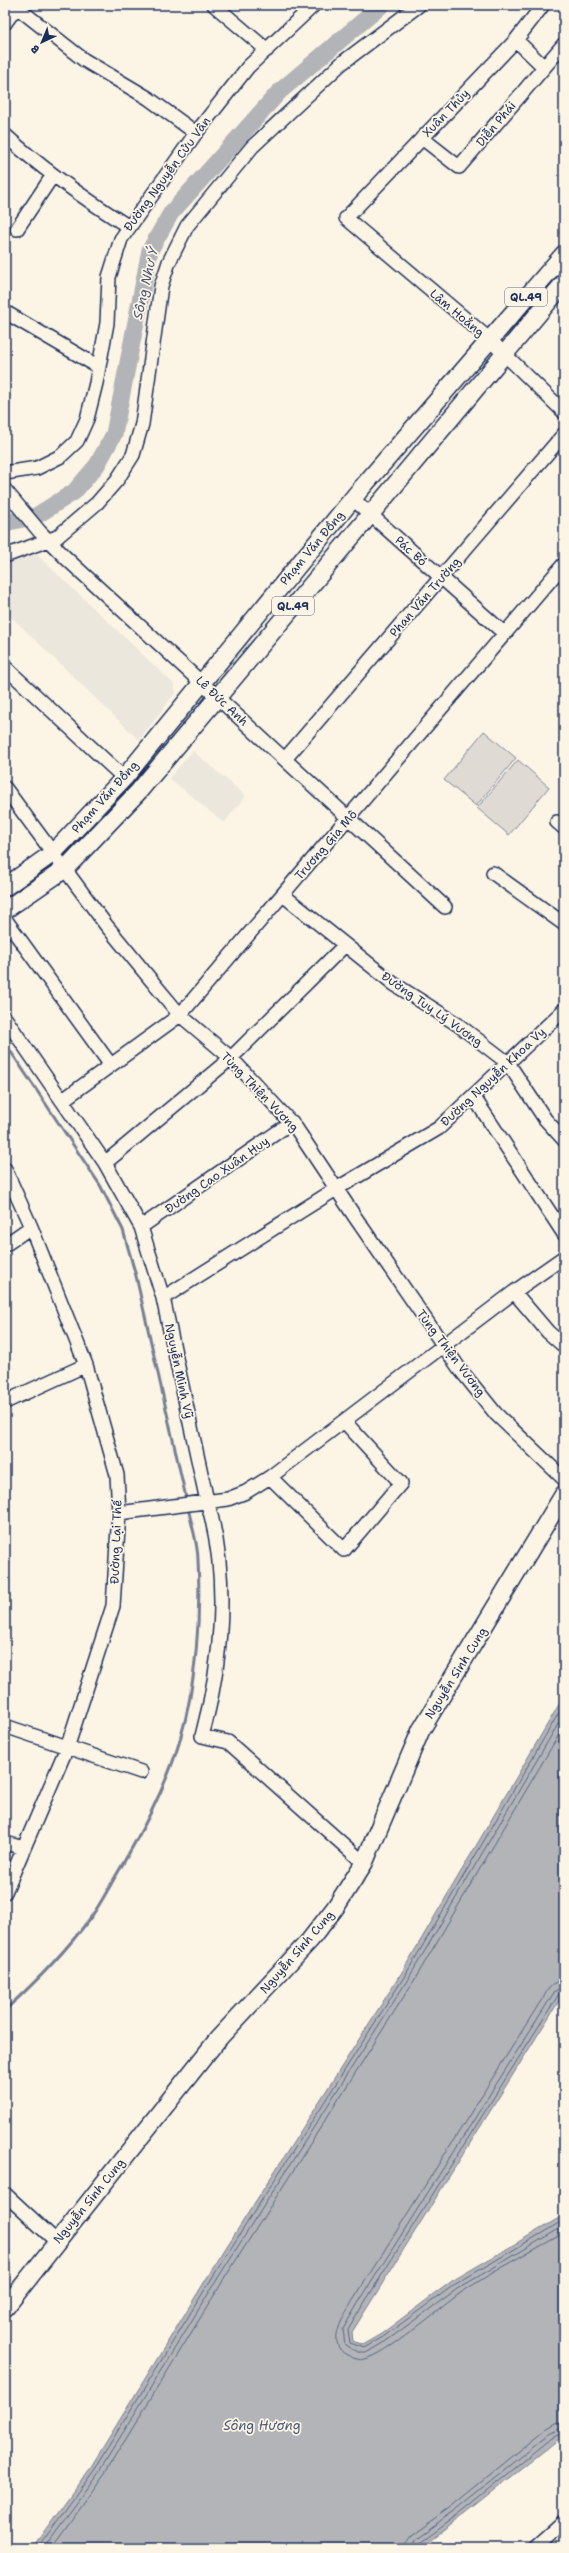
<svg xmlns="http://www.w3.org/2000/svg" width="569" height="2553" font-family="'Shantell Sans',sans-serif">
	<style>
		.built { fill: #ece7dc }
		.green { fill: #dfdbd4; stroke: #7d8599 }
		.water { fill: #b2b4b8; stroke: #767f94 }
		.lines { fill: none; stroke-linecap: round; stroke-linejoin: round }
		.shore { stroke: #576482; stroke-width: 1 }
		.stream { stroke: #767f94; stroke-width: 3 }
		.river { stroke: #b2b4b8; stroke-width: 17 }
		.minor-casing { stroke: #1b2f5e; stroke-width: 16 }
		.major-casing { stroke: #1b2f5e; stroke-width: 20 }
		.minor { stroke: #fcf5e5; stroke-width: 13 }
		.major { stroke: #fcf5e5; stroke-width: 17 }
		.labels { text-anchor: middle; stroke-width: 3.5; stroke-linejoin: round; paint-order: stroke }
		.shield { fill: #fcf5e5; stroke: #5e6a86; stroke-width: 1 }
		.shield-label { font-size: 11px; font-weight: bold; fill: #1b2f5e }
		.street-label { font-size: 12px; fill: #1b2f5e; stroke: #fcf5e5 }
		.water-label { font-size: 13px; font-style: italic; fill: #485779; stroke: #fcf5e5 }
	</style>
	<rect width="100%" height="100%" fill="#fcf5e5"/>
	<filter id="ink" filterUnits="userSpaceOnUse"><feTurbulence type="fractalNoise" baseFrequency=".025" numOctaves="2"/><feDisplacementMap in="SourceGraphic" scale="8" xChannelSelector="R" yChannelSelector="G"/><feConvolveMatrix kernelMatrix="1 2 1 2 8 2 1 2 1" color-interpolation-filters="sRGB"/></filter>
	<g filter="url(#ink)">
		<path class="built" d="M33,551L173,683L176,692L139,740L5,611V561Z
			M193,751L246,796L224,823L169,778Z"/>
		<path class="green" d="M484,731L516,758L476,806L444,780Z
			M518,760L549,787L509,835L477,808Z"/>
		<path class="water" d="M564,1696V1993L352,2332L353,2341L362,2345L381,2334L452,2281L564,2215V2435L462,2516L419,2548H32L92,2465L213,2268L402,1972Z"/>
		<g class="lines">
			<path class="shore" d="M564,1980L556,1982L549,1988L352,2302C344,2316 325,2344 347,2355C353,2358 359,2361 365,2359C386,2355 439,2309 459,2294C493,2271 529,2253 564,2233
				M564,1986L555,1991L357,2305L343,2329L345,2345L358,2353H366L386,2341L457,2289L564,2226
				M564,1991L559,1994L361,2308L348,2330L350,2343L364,2348L383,2337L454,2285L564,2220
				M37,2548L95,2468L217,2270L406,1974L564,1704
				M43,2548L100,2470L221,2273L410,1976L564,1714
				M51,2548L105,2473L226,2276L415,1979L564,1726
				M406,2548L407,2541L412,2534L453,2505L546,2429L556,2423L564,2421
				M412,2548L415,2539L457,2509L549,2434L564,2427
				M417,2548L419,2543L460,2513L552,2438L564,2432"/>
			<path class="stream" d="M5,1043L100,1185L123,1230L136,1276L187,1502
				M5,2010C36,1982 66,1951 91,1917C100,1905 107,1891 114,1879C140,1835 166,1788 180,1740C196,1686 201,1616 198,1560C198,1543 191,1524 188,1507"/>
			<path class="river" d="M5,523L36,516L74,492L97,465L114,434L150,250L171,213L279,92L382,5"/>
			<defs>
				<path id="minor" d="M14,5L84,60L148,98L196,133
					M214,5L267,50
					M543,5L516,40L346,218L489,339L564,412
					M5,23L18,5
					M516,40L544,67
					M5,135C43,170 85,199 129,227
					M422,138L459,167L564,44
					M17,229L53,175
					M5,312L99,367
					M5,473L37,468L61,456L77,441L87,419L96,383L107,323L109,277L121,239L196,133L248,67L314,5
					M5,490L40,532L67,559L445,907
					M353,499L505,634
					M5,556L57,537L97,503L117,480L133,455L142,424L161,286L169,262L187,226L252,147L342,63L419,5
					M5,667L124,778
					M285,759L564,434
					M5,788L106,925L160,991L180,1015L231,1058L296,1128L355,1217L459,1368L496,1414L564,1479
					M557,822L564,828
					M493,873L564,924
					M283,895L394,984L457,1024L508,1063L545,1119L564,1140
					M5,919L110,1064
					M5,1018L105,1163L141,1227L163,1298L207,1501C230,1576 222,1662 202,1736L228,1742L364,1863
					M473,1096L564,1234
					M63,1100L180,1015L564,564
					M105,1163L231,1058L345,945
					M5,1169L31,1227L86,1365L117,1475L119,1513L113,1606L68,1745L5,1892
					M141,1227L292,1122
					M5,1245L31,1227
					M514,1292L548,1332L564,1346
					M163,1298L336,1189L439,1128L564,1010
					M5,1402L86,1365
					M270,1477L344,1550L401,1483L344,1421
					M119,1513L228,1499L246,1492L270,1477L514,1292L564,1257
					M5,1726L141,1772
					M5,1843L24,1848
					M5,2194L56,2241
					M535,2548L564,2522"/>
				<path id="major" d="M5,887L53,853L124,778L359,491L564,254
					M5,910L65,869L139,791L564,283
					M5,2308L218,2039L310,1940L335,1908L364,1863L421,1730L564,1494"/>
			</defs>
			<use href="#minor" class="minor-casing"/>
			<use href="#major" class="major-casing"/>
			<use href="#minor" class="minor"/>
			<use href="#major" class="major"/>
		</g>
	</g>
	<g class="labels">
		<g class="shield">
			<rect x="505" y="288" width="42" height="18" rx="3"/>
			<rect x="272" y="597" width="42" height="18" rx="3"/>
		</g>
		<g class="shield-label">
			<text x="526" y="301">QL.49</text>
			<text x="293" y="610">QL.49</text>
		</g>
		<g class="street-label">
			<text transform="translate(446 113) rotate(-46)" y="4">Xuân Thủy</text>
			<text transform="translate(496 124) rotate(-50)" y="4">Diễn Phái</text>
			<text transform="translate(167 174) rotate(-54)" y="4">Đường Nguyễn Cửu Vân</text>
			<text transform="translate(457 313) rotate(40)" y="4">Lâm Hoằng</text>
			<text transform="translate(312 548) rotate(-50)" y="4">Phạm Văn Đồng</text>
			<text transform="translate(411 551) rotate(42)" y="4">Pác Bó</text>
			<text transform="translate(425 597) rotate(-49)" y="4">Phan Văn Trường</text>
			<text transform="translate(222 701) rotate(43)" y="4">Lê Đức Anh</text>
			<text transform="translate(105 797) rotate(-48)" y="4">Phạm Văn Đồng</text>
			<text transform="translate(326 845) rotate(-49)" y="4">Trương Gia Mô</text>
			<text transform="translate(432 1009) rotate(35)" y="4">Đường Tuy Lý Vương</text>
			<text transform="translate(493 1077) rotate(-43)" y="4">Đường Nguyễn Khoa Vy</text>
			<text transform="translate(260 1092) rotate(46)" y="4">Tùng Thiện Vương</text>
			<text transform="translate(217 1175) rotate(-35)" y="4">Đường Cao Xuân Huy</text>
			<text transform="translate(451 1353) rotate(53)" y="4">Tùng Thiện Vương</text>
			<text transform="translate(179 1371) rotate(78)" y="4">Nguyễn Minh Vỹ</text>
			<text transform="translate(116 1542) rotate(-88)" y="4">Đường Lại Thế</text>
			<text transform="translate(456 1673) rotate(-58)" y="4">Nguyễn Sinh Cung</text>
			<text transform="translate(297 1952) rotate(-49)" y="4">Nguyễn Sinh Cung</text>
			<text transform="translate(89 2201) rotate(-51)" y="4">Nguyễn Sinh Cung</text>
		</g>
		<g class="water-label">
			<text transform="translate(145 283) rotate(-77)" y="5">Sông Như Ý</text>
			<text x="262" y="2430">Sông Hương</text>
		</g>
	</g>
	<rect width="569" height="2553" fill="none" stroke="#fcf5e5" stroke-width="20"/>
	<rect x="10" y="10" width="549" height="2533" fill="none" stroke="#1b2f5e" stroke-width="1.5" filter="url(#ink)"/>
	<g transform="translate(42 42) rotate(224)" stroke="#fcf5e5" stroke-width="3" paint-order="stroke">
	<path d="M0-3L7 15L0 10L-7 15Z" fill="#1b2f5e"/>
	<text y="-6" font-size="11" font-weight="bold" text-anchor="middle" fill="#1b2f5e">B</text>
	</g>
</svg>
